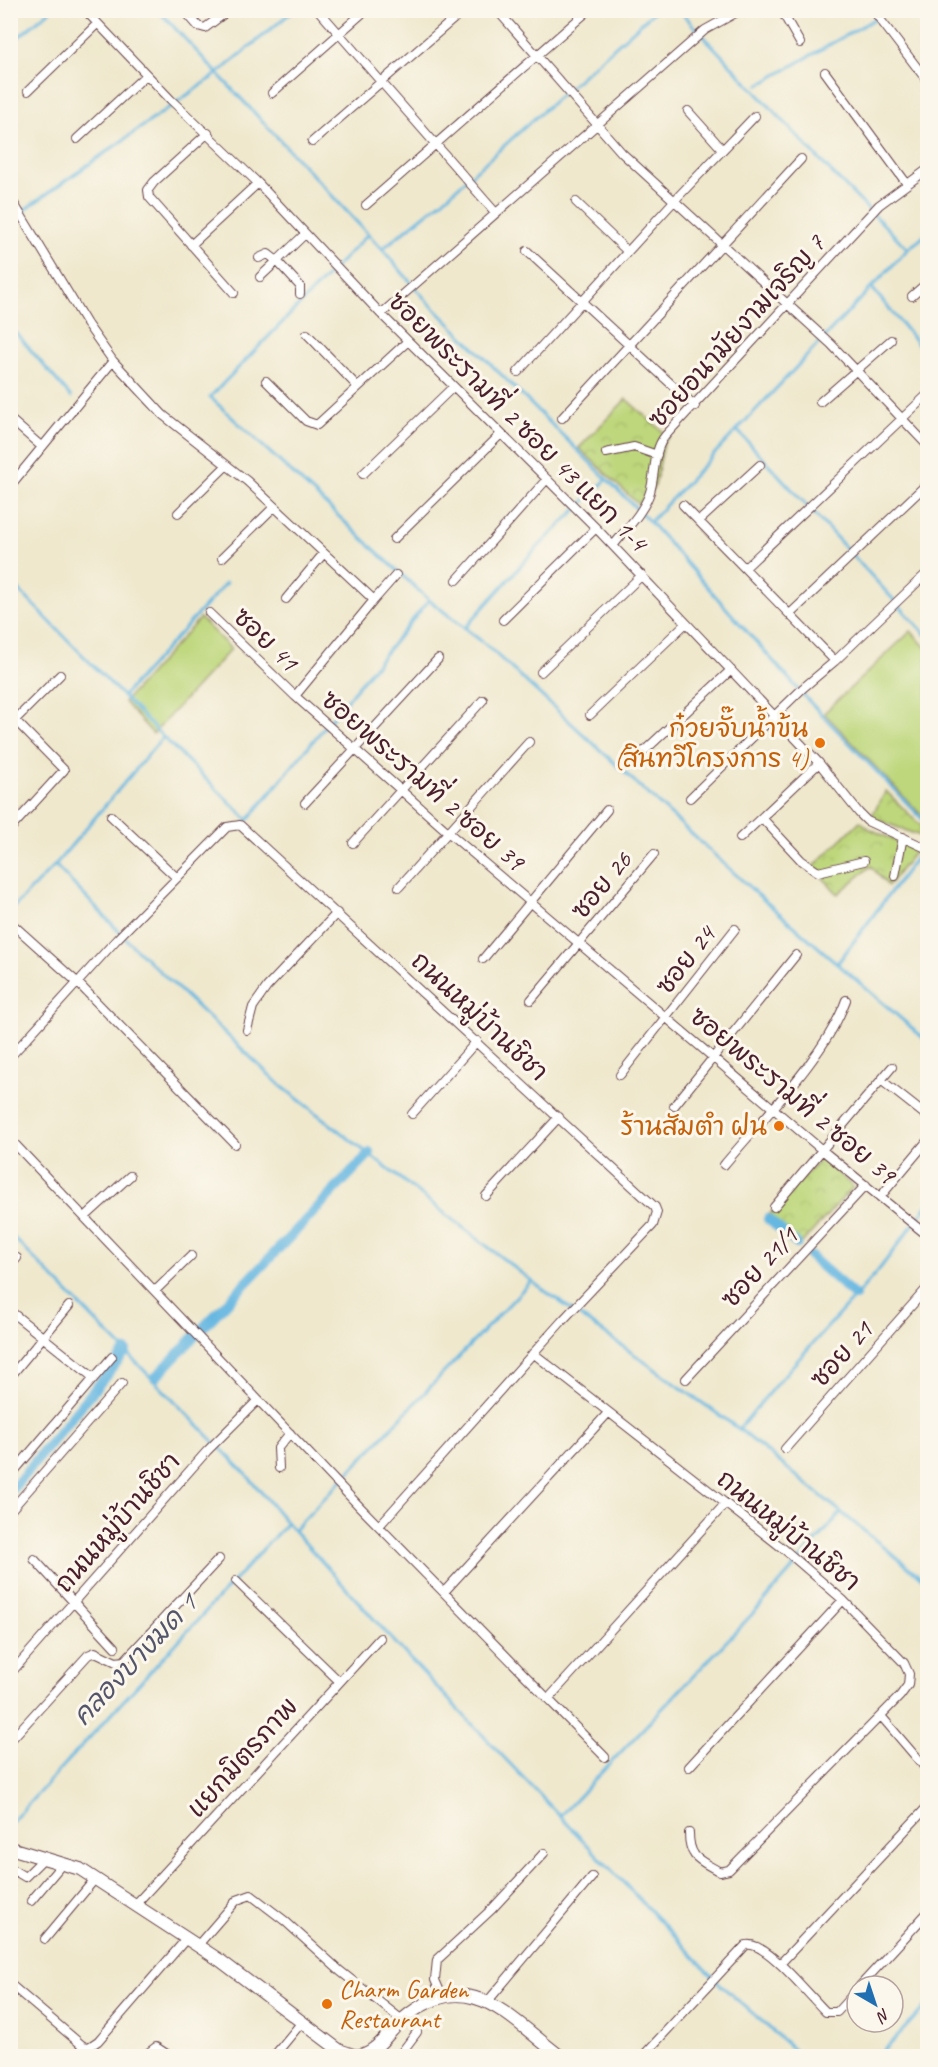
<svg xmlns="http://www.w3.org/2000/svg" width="938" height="2067" font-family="Caveat,'Playpen Sans Thai',sans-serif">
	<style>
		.grass { fill: #bed77c; stroke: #847b54; stroke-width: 1.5 }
		.park { fill: url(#park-crowns); stroke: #847b54; stroke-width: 1.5 }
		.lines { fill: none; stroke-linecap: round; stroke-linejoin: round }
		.stream { stroke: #66b7e1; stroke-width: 3 }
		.canal { stroke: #66b7e1; stroke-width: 10 }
		.street-casing { stroke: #633d43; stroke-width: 10 }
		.secondary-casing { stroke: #633d43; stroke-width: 14 }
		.street { stroke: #fff; stroke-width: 8 }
		.secondary { stroke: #fff; stroke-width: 12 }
		.food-dot { fill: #e8710a; stroke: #fbf7ec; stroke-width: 2 }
		.labels { text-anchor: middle; stroke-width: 6; stroke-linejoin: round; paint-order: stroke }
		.street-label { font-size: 26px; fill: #4a1f2b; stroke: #fbf7ec }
		.food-label { font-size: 26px; fill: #c56008; stroke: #fbf7ec; text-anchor: end }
		.water-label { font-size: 27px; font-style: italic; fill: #54546b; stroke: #fbf7ec }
	</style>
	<defs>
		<pattern id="park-crowns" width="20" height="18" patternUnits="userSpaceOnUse" patternTransform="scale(1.5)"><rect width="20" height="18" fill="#bed77c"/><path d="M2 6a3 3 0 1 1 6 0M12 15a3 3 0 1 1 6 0" fill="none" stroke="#a5b86b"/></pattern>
	</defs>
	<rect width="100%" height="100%" fill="#fbf7ec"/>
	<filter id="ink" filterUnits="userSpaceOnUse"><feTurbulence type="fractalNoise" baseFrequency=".0167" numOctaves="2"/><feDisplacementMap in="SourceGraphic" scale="12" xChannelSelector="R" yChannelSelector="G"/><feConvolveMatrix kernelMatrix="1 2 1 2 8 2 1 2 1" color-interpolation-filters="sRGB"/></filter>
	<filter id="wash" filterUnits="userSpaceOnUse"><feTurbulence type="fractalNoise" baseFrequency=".008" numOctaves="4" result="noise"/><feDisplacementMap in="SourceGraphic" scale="24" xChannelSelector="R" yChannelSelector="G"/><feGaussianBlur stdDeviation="1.35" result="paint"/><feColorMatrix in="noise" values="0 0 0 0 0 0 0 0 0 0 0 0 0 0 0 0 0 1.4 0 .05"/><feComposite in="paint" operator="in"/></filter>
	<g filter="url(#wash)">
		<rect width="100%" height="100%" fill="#efe8cd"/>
		<path class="grass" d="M200,618L231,649L153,734L124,702Z
			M911,631L927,649V821L824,713Z"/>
		<path class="park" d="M626,399L669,437L664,442L655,486L638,504L579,448Z
			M886,791L927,832L925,838L871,817Z
			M860,821L870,829L916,850L888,886L871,866L838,894L813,867Z
			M821,1158L853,1187L801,1244L769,1215Z"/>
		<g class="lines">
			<path class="stream" d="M158,10L382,249L426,300L650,522L805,697L928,825
				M679,10L834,175L908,249
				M10,44L51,10
				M759,85L890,10
				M10,220L217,74L294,10
				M368,234L210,397L429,600L485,644L757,894L928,1042
				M382,249L441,202L656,10
				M872,288L928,356
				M10,326L71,397
				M737,430L928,637
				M650,522L908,249L928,233
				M10,581L163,737
				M465,628L533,552L606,480
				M123,696L226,583
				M55,865L163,737L248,820L429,600
				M10,911L55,865L133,946L280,1085L538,1286L739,1429
				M837,964L928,842
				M928,1205L878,1271L778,1382L739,1429L928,1583
				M10,1234L246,1474L287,1523L411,1660L723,1987L801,2056
				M294,1530L532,1280
				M560,1816L760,1606L840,1514
				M10,1824L287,1523
				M878,2056L928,2004"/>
			<path class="canal" d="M768,1219L797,1244
				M810,1256L855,1296
				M155,1378L370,1153
				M10,1492L126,1351"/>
		</g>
	</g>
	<g filter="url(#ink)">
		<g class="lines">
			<defs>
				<path id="street" d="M85,10L171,100L258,183L381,314L596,528L819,763L859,813L867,821L928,849
					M184,10L198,26L205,28L229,10
					M497,10L622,153L831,344L928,446
					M781,10L800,43
					M873,10L928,82
					M320,12L495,212
					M825,72L907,184
					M28,91L96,25
					M272,93L366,10
					M688,111L722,149
					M208,133L154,182L148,190L149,197L234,293
					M77,139L146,75
					M312,142L464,10
					M10,197L87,324L113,361L163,415L247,481L374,600L295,696L449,833L822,1150L928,1236
					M576,202L627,251
					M366,205L589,10
					M191,245L258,183
					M527,251L695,406
					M259,258L268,254L277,261L260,277
					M300,294V286L277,261L305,234
					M912,296L928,282
					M381,314L705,30L741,10
					M307,334L358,387
					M518,372L674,201L755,116
					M266,381L306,421L317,425L408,341
					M820,402L891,340
					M562,418L801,159
					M10,419L42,447
					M606,453L634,447L657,455
					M363,474L453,387
					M10,486L113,361
					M683,505L835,661L803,688L690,798
					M178,513L227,465
					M699,521L760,465
					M394,539L501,434
					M613,546C625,530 642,514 649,495C656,477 652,452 665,436L879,205L928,169
					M222,558L274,507
					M745,568L928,394
					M457,580L547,479
					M286,599L324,553
					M374,600L396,575
					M209,613L295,696
					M790,614L928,483
					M503,620L596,528
					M835,661L928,572
					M541,672L642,575
					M10,715L64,770L10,829
					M590,715L686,623
					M15,720L60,675
					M641,754L731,670
					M305,803L438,659
					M111,816L177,878
					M762,818L801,860L818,872L864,861
					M740,838L819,763
					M353,843L483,700
					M895,876L903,837
					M399,887L529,742
					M10,922L78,983L235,1144
					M483,959L607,810
					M531,1000L654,854
					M247,1030L253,1007L267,987L337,913
					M10,1057L117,939L227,827L240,825L655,1207L657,1212L653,1225L562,1321L379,1526
					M620,1075L735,929
					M881,1080L928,1117
					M674,1106L796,955
					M412,1114L477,1041
					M10,1139L360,1507L605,1757
					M724,1165C762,1119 826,1056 846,1000
					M486,1196L559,1117
					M881,1196L928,1140
					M774,1207L892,1067
					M85,1217L130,1176
					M10,1266L17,1258
					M155,1291L191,1256
					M10,1311L94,1378
					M533,1353L785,1550L843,1600L904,1663L909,1674L908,1685L900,1696L729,1870L720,1872C700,1860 689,1859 689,1833
					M10,1377L69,1306
					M686,1379L866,1185
					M785,1449L928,1287
					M279,1468L278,1448L290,1433
					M10,1476L112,1357
					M10,1511L122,1383
					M34,1559L115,1647
					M236,1581L339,1681
					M444,1592L608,1413
					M10,1674L207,1451L258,1400
					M549,1698L725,1504
					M881,1716L928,1771
					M10,1741L88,1655L95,1652L116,1662L124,1661L219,1559
					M689,1767L843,1600
					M10,1868L25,1877L43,1859
					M31,1901L63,1863
					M135,1905L380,1638
					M45,1939L95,1879
					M198,1945L237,1900L251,1895L285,1921L340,1971L402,2020
					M780,1964L928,1806
					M10,1984L83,2046L89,2047L98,2041L187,1938
					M860,1986L928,1912
					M442,1996L435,1980L437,1960L492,1909L544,1853
					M488,2001L592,1877
					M144,2056L156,2047L170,2056
					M274,2056L302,2022
					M399,2056L417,2032
					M643,2056L746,1945C766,1940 811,1998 826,2012H837L857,1990"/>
				<path id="secondary" d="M10,1848L80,1869L221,1961L339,2050L356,2056
					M356,2056C377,2053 387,2034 402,2020C467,1963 507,2016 560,2056"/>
			</defs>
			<use href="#street" class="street-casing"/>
			<use href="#secondary" class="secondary-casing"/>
			<use href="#street" class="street"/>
			<use href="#secondary" class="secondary"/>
		</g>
	</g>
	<g class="food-dot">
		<circle cx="820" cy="743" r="6"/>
		<circle cx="779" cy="1126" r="6"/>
		<circle cx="327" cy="2004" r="6"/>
	</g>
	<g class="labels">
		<g class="street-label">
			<text transform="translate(736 331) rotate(-48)" y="9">ซอยอนามัยงามเจริญ 7</text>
			<text transform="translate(518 421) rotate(45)" y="9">ซอยพระรามที่ 2 ซอย 43 แยก 1-4</text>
			<text transform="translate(266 639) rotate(44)" y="9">ซอย 41</text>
			<text transform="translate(423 780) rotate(41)" y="9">ซอยพระรามที่ 2 ซอย 39</text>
			<text transform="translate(601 885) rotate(-50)" y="9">ซอย 26</text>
			<text transform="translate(685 960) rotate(-52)" y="9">ซอย 24</text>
			<text transform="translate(480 1016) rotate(43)" y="9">ถนนหมู่บ้านชิชา</text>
			<text transform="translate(793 1095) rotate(40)" y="9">ซอยพระรามที่ 2 ซอย 39</text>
			<text transform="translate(759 1267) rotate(-47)" y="9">ซอย 21/1</text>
			<text transform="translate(841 1354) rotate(-48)" y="9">ซอย 21</text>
			<text transform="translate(117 1522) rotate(-49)" y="9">ถนนหมู่บ้านชิชา</text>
			<text transform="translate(789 1530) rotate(39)" y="9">ถนนหมู่บ้านชิชา</text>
			<text transform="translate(242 1757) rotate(-48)" y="9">แยกมิตรภาพ</text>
		</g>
		<g class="food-label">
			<text x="808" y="737">ก๋วยจั๊บน้ำข้น<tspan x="808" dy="30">(สินทวีโครงการ 4)</tspan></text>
			<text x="767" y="1135">ร้านสัมตำ ฝน</text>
			<text x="339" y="1998" text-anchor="start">Charm Garden<tspan x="339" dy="30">Restaurant</tspan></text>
		</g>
		<g class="water-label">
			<text transform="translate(134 1660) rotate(-47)" y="9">คลองบางมด 1</text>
		</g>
	</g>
	<rect width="938" height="2067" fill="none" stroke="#fbf7ec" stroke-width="36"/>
	<g transform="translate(875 2004) rotate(141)"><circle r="28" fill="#fbf7ec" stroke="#b4a19f" stroke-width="1.5"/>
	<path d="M0-4.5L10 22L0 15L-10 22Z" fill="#1f6fb2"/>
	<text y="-9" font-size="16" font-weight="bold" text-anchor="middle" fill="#4a1f2b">N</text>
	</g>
</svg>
